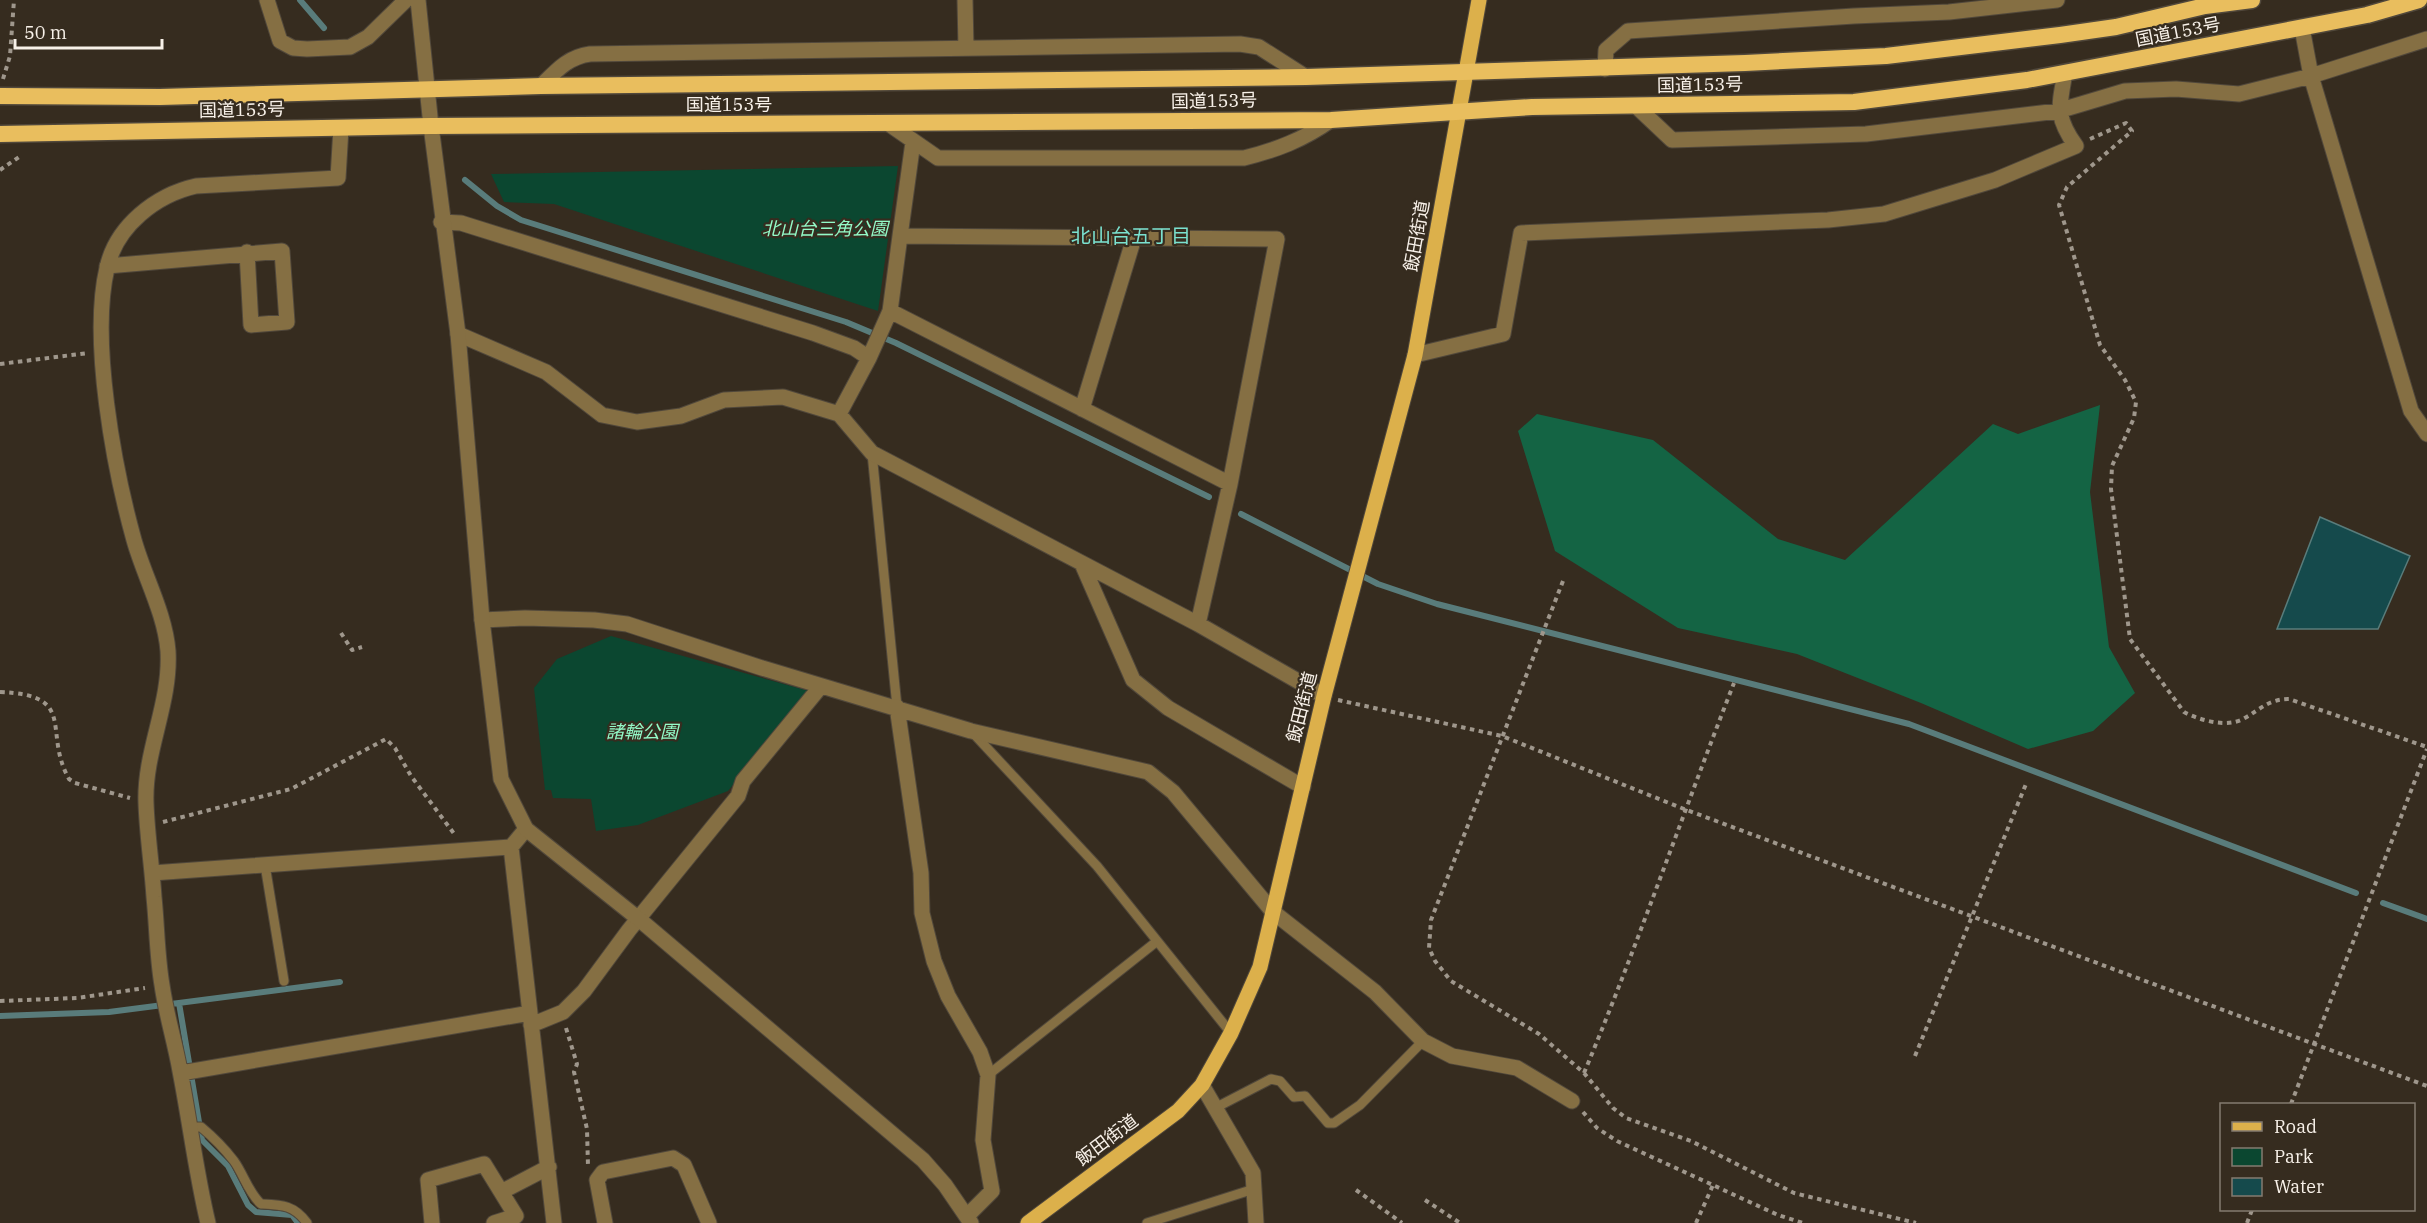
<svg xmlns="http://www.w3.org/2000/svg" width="2427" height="1223" font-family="'IBM Plex Serif','Noto Sans JP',serif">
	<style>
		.green { fill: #0b4730 }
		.forest { fill: #146444 }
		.water { fill: #154a4c; stroke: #597c7b; stroke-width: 1.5 }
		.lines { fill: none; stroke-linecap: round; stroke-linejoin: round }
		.stream { stroke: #597c7b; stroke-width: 6 }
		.service-casing { stroke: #51483b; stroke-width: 11 }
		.minor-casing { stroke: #51483b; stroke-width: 17 }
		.tertiary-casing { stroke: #51483b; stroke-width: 17 }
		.primary-casing { stroke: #51483b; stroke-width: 17 }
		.trunk-casing { stroke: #51483b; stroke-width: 19 }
		.path { stroke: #9f978c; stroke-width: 4; stroke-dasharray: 4.5 4.5; stroke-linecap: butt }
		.service { stroke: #856f43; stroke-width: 9 }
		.minor { stroke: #856f43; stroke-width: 15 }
		.tertiary { stroke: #856f43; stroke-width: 15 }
		.primary { stroke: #dcb04b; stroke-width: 15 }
		.trunk { stroke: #e9be5e; stroke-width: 16 }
		.labels { text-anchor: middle; stroke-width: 4.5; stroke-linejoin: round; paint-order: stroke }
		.street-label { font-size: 18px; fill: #f8f1e9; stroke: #362c1f }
		.park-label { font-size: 18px; font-style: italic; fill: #93fac8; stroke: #362c1f }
		.neighbourhood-label { font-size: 20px; fill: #7be1cf; stroke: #362c1f }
	</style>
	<rect width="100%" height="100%" fill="#362c1f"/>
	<path class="green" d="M898,166L878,311L554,204L504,202L491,174Z
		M611,636L809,691L728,791L638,825L596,831L591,799L553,798L551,790H545L534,688L557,659Z"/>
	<path class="forest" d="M2100,405L2090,492L2109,647L2135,693L2093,731L2028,749L1921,703L1797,654L1678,628L1555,551L1518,431L1537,414L1653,440L1778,539L1845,560L1993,424L2018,434Z"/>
	<path class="water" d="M2320,517L2410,556L2378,629H2277Z"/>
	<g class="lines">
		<path class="stream" d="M300,0L324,28
			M465,180L497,206L521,220L846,322L896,343L1209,497
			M1241,514L1378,584L1437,604L1909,724L2356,893
			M2383,903L2427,919
			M179,1003L202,1140L228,1166L248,1205L256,1212L292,1215L298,1223
			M0,1016L109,1012L340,982"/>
		<defs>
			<path id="service" d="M872,453L897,707
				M973,733L1097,866L1231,1033
				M265,865L284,981
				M988,1075L1156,942
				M1215,1108L1271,1079L1280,1081L1294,1097L1305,1096L1328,1123H1334L1360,1105L1423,1041
				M188,1127H201C213,1137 224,1148 234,1161C244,1175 248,1192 261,1204C282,1205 294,1205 307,1223
				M1147,1223L1254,1189"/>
			<path id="minor" d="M267,0L280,41L293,48L307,49L350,47L368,37L406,0
				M418,0L431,126
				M965,0L966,48
				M2302,28L2311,76L2411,411L2427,434
				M1605,69L1606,50L1628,31L1854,16L1949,12L2057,0
				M541,86C557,70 568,57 590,54L1240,44L1259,47L1306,77
				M1636,106L1672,140L1866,134L2058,111L2125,91L2176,89L2239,94L2311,76L2427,39
				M889,124L938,158H1244C1276,150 1303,140 1331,120
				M441,222L461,223L813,333L854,348L869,358
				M900,236L913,142
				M107,266L282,251L287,322L251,325L247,252
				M890,311L1230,484
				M458,334L546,372L602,415L637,422L681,416L724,400L783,397L839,414L872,453L1198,624L1324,696
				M1415,355L1503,334L1521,233L1828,220L1884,214L1995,180L2076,146C2055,117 2059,106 2065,73
				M1082,409L1134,238
				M839,414L869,358L890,311L900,236L1277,239L1230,484L1198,624
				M1083,566L1133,680L1168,708L1303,787
				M482,620L525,618L594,620L627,624L762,668L971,731L1148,772L1173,792L1273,912L1375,992L1423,1041L1452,1056L1517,1068L1572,1101
				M897,707L921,873L922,913L934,961L948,996L980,1052L988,1075L983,1140L992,1191L968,1215
				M526,829L511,847L554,1223
				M152,873L511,847
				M531,1025L563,1012L584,991L629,930L738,796L743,781L821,686
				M181,1073L530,1013
				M1202,1085L1253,1173L1256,1223
				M503,1191L549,1167
				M208,1223C196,1173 190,1122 180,1071C175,1042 166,1014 162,985C157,956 157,926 154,897C152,866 147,834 146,803C144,751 171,704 168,651C165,613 144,576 134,540C114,468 90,340 107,268C116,226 156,195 196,186L338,178L341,128
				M432,1223L428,1180L484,1164L516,1216L494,1223
				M605,1223L597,1180L603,1172L673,1158L684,1165L709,1223"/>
			<path id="tertiary" d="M431,126L458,334L482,620L501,779L526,829L640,920L923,1160L945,1185L971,1223"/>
			<path id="primary" d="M1028,1223L1178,1111L1202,1085L1231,1033L1260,967L1324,696L1415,355L1479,0"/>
			<path id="trunk" d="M0,96L160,97L541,86L1306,77L1745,63L1886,56L2060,35L2116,27L2205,6L2252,0
				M0,134L431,126L1331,120L1532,107L1854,102L2027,80L2367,15L2419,0"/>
		</defs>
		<use href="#service" class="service-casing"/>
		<use href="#minor" class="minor-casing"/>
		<use href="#tertiary" class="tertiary-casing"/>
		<use href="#primary" class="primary-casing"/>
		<use href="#trunk" class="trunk-casing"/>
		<path class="path" d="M3,79L10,56L14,0
			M2090,139L2126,123L2132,131L2067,187L2059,205L2100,345L2125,380L2136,402L2134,418L2112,466L2111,489L2130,639L2184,712C2199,720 2226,728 2243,719C2260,710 2268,699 2289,699L2427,747
			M0,170L19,157
			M0,364L88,353
			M1563,581L1431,920L1429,948L1435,961L1451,981L1539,1034L1584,1073L1613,1108L1626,1118L1691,1141L1794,1193L1916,1223
			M341,633L352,650L362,647
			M0,692C79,695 42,731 69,779L75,783L130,798
			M1338,700L1502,736L1684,809L2427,1086
			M163,822L291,789L386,739L395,748L411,776L455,835
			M0,1001L77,998L145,988
			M566,1028L577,1064L574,1072L587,1129L588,1166
			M1915,1056L2026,784
			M1584,1073C1638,944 1683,813 1734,683
			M2291,1104L2427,749
			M1583,1112L1597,1128L1617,1141L1778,1215L1803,1223
			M1356,1190L1402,1223
			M1425,1200L1460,1223
			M1696,1223L1713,1185
			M2247,1223L2252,1210"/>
		<use href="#service" class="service"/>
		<use href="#minor" class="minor"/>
		<use href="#tertiary" class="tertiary"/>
		<use href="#primary" class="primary"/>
		<use href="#trunk" class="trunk"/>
	</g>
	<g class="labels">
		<g class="street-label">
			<text transform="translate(2178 32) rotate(-11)" y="6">国道153号</text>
			<text transform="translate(1700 85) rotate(-1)" y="6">国道153号</text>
			<text transform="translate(1214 101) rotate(-1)" y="6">国道153号</text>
			<text x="729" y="111">国道153号</text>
			<text transform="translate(242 110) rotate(-1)" y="6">国道153号</text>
			<text transform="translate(1417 236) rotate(-80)" y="6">飯田街道</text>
			<text transform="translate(1302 707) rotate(-76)" y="6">飯田街道</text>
			<text transform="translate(1107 1140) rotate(-37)" y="6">飯田街道</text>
		</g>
		<g class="park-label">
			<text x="825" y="235">北山台三角公園</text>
			<text x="642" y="738">諸輪公園</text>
		</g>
		<g class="neighbourhood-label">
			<text x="1131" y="243">北山台五丁目</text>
		</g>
	</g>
	<rect x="2220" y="1103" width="195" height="108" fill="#362c1f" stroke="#847b70" stroke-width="1.5"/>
	<rect x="2232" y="1122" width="30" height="9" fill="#dcb04b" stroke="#847b70" stroke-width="1.5"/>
	<text x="2274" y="1133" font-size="18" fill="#f8f1e9">Road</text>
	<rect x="2232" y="1148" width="30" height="18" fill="#0b4730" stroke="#847b70" stroke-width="1.5"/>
	<text x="2274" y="1163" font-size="18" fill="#f8f1e9">Park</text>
	<rect x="2232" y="1178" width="30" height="18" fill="#154a4c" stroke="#847b70" stroke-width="1.5"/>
	<text x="2274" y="1193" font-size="18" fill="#f8f1e9">Water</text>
	<path d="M15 39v9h147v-9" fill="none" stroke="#f8f1e9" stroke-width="3"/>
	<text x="24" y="39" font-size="18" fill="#f8f1e9" stroke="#362c1f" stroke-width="4.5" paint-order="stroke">50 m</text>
</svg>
